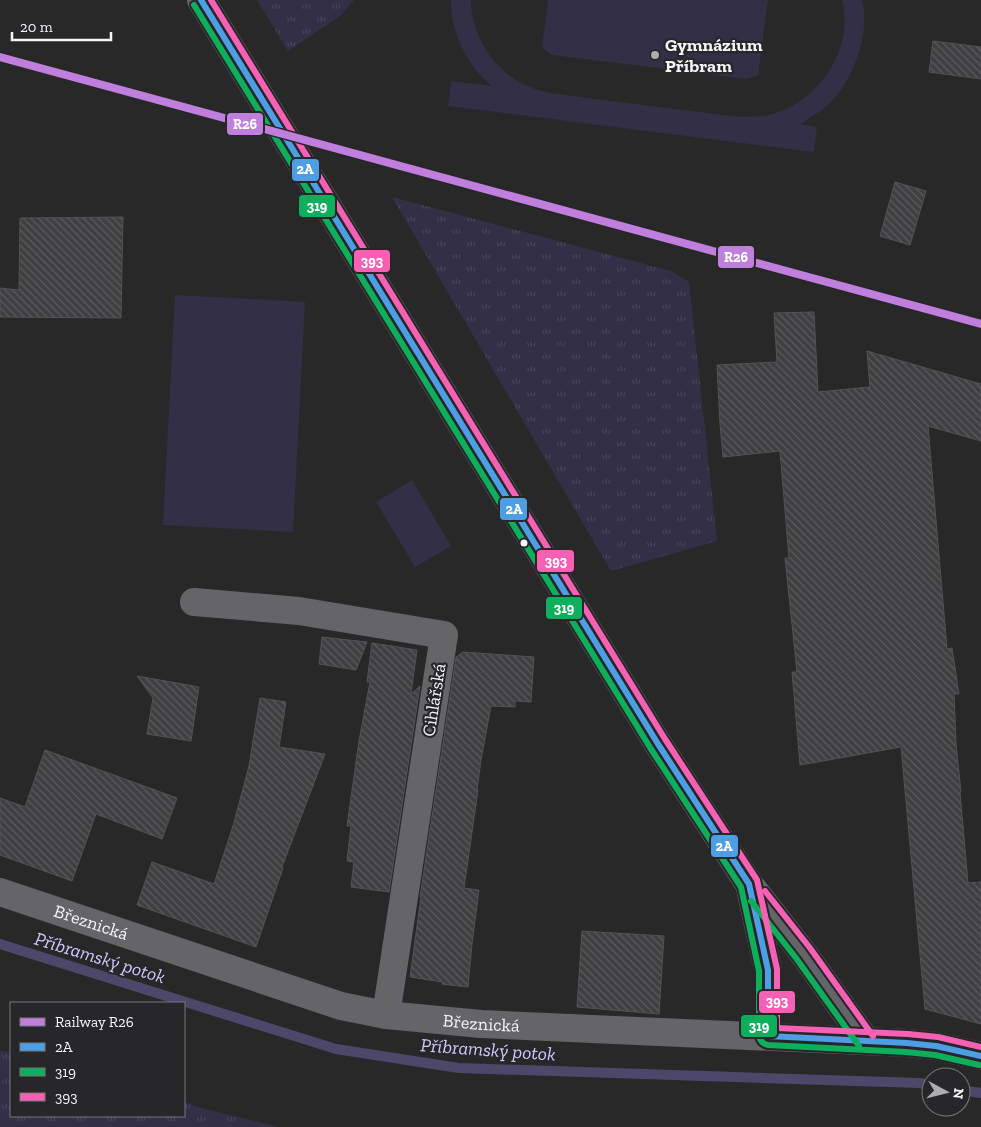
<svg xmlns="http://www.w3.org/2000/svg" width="981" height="1127" font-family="'Zilla Slab',serif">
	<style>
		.grass { fill: url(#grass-tufts) }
		.garden { fill: #332f46 }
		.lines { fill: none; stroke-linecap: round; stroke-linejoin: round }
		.stream { stroke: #4d4869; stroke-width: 10 }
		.building { fill: url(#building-back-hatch); stroke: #535254 }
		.minor { stroke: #646469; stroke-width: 28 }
		.tertiary { stroke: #646469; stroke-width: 28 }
		.bus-1-casing { stroke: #27272a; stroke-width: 10 }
		.bus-2-casing { stroke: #27272a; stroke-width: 10 }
		.bus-3-casing { stroke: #27272a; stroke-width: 10 }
		.bus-1 { stroke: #4d9ee5; stroke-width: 6 }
		.bus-2 { stroke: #0daf5c; stroke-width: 6 }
		.bus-3 { stroke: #f860b3; stroke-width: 6 }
		.rail-1-casing { stroke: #27272a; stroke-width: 11 }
		.rail-1 { stroke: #c07fdc; stroke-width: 8 }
		.poi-dot { fill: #adadaf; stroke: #27272a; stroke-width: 2 }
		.bus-dot { fill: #f5f4f7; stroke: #27272a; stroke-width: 2 }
		.labels { text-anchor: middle; stroke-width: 4.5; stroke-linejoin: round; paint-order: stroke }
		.poi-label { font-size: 18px; font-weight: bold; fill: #f5f4f7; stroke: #27272a; text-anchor: start }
		.street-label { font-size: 18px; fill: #f5f4f7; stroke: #27272a }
		.water-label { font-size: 19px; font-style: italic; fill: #d2cafd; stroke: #27272a }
		.line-badge { stroke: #27272a; stroke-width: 2 }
		.badge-label { font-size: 14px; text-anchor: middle; font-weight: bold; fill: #fff }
	</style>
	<defs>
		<pattern id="grass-tufts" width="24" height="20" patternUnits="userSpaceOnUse" patternTransform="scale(1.25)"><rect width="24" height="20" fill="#332f46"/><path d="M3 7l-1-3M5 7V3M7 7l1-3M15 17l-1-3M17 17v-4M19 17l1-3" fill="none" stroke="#474458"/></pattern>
		<pattern id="building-back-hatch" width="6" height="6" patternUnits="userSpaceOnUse" patternTransform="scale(1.25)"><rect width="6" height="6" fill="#3f3e40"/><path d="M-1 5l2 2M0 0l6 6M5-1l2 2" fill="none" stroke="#5b5a5c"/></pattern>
	</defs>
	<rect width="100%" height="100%" fill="#282829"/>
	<g class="grass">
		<polygon points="257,0 354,0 340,16 288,51"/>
		<polygon points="392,197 671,271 689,282 717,541 611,571"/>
		<polygon points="0,1051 11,1052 11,1116 184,1116 184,1102 201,1108 278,1127 0,1127"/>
	</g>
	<g class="garden">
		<path d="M 451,0 L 471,0 C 471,37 496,74 530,87 C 536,90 543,91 549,93 L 731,116 C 744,117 756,117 769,115 C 818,104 855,49 842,0 L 862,0 C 870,31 856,71 837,95 C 827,108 813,116 800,124 L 817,127 L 814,152 L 448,106 L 451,81 L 491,86 C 488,82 484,79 480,75 C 463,56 450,26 451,0 Z"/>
		<polygon points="548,0 768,0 758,75 747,79 552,55 542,48"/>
		<polygon points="175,295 305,302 293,532 163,525"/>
		<polygon points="412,480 451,546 415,567 376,502"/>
	</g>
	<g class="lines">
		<g class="stream">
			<polyline points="0,944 336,1049 459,1068 919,1083 931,1085"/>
			<polyline points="961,1090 981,1093"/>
		</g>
	</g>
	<g class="building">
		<polygon points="933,41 981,47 981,79 929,72"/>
		<polygon points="895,182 926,191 910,245 880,236"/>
		<polygon points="123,217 121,318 0,317 0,288 19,290 20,218"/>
		<polygon points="814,312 818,392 870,387 867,351 981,384 981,441 928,426 947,649 952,648 959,694 954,694 956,744 961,792 960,792 968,883 981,882 981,1024 925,1009 901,747 800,765 792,672 797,672 785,558 789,558 780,451 723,457 720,424 717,365 777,362 774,313"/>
		<polygon points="322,637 367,642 356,670 319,664"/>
		<polygon points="372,643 417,650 411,694 420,686 389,892 351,887 354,862 347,861 351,826 347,826 359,741 370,682 367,682"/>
		<polygon points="463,652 534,657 531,702 515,701 515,707 491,706 481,760 477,790 478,790 464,888 479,890 472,944 468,987 442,984 443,982 410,977 421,897 420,897 456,657"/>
		<polygon points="137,676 199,687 191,741 147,734 153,698"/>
		<polygon points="260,698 286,702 279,747 325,754 282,867 283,868 256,947 137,905 152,862 214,884 233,826 249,766"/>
		<polygon points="45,750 177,798 162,839 96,814 72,881 0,855 0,798 25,807"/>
		<polygon points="582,931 664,936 659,1014 577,1007"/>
	</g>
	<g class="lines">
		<g class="minor">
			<polyline points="201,0 658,744 749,884 768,970 768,1036"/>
			<polyline points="194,602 299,611 444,635 386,1015"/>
			<polyline points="753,889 803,953 866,1041"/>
		</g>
		<path class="tertiary" id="s1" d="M 0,892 L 341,1006 L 386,1015 L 481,1024 L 907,1043 L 936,1046 L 981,1056"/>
		<g class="bus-1-casing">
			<g id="bus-1">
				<polyline points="201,0 658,744 749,884 768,970 768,1036"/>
				<polyline points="768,1036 907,1043 936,1046 981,1056"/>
			</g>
		</g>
		<g class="bus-2-casing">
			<g id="bus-2">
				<path d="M 194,5 L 651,749 L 741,887 L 759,971 L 759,1036 C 760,1041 763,1044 768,1045 L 906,1052 L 935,1055 L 979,1065"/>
				<polyline points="751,901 796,958 859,1046"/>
			</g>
		</g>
		<g class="bus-3-casing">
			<g id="bus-3">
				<polyline points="211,0 665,739 757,880 777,969 777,1028 908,1034 938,1037 981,1047"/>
				<polyline points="765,891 810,948 873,1036"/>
			</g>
		</g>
		<use href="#bus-1" class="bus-1"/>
		<use href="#bus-2" class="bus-2"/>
		<use href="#bus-3" class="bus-3"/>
		<g class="rail-1-casing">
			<polyline id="rail-1" points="0,57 981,324"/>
		</g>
		<use href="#rail-1" class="rail-1"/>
	</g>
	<circle class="poi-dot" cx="655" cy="55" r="5"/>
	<circle class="bus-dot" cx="524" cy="543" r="4.5"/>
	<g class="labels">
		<g class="poi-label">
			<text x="665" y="51">Gymnázium<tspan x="665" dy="21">Příbram</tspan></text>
		</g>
		<g class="street-label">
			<text transform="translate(434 700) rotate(-81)" y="6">Cihlářská</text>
			<text dy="6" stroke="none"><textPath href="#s1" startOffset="96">Březnická</textPath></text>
			<text dy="6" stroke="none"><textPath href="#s1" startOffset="501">Březnická</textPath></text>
		</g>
		<g class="water-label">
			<text transform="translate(100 957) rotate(17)" y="7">Příbramský potok</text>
			<text transform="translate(488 1049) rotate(4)" y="7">Příbramský potok</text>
		</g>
	</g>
	<g class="line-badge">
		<rect x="226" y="112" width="38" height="24" rx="5" fill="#c07fdc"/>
		<rect x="291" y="158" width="29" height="24" rx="5" fill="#4d9ee5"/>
		<rect x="298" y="194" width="38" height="24" rx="5" fill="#0daf5c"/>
		<rect x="717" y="245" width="38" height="24" rx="5" fill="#c07fdc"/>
		<rect x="353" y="249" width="38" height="24" rx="5" fill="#f860b3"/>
		<rect x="499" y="497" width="29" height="24" rx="5" fill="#4d9ee5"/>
		<rect x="536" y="549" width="39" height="24" rx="5" fill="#f860b3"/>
		<rect x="545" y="596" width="38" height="24" rx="5" fill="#0daf5c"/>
		<rect x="710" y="834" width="29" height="24" rx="5" fill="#4d9ee5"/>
		<rect x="758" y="990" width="38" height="24" rx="5" fill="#f860b3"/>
		<rect x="740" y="1014" width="38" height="24" rx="5" fill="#0daf5c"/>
	</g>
	<g class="badge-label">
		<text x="245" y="129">R26</text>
		<text x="305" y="174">2A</text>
		<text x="317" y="211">319</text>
		<text x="736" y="262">R26</text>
		<text x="372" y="266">393</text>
		<text x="514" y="514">2A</text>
		<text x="556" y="566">393</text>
		<text x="564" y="613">319</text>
		<text x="724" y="851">2A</text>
		<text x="777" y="1006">393</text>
		<text x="759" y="1031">319</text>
	</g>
	<rect x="10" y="1002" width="175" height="115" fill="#27272a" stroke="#79797c"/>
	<rect x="20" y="1018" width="25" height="8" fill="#c07fdc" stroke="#79797c"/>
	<text x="55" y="1027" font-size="15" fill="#f5f4f7">Railway R26</text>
	<rect x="20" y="1043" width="25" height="8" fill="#4d9ee5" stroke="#79797c"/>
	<text x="55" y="1052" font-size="15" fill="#f5f4f7">2A</text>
	<rect x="20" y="1068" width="25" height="8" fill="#0daf5c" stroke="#79797c"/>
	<text x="55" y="1077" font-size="15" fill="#f5f4f7">319</text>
	<rect x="20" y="1093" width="25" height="8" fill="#f860b3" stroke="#79797c"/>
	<text x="55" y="1102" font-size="15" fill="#f5f4f7">393</text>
	<g transform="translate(946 1092) rotate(97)"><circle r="24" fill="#27272a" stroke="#79797c"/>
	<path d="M0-4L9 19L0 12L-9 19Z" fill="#adadaf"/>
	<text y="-8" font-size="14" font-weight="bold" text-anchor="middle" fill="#f5f4f7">N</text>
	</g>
	<path d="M12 32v8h99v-8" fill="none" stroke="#f5f4f7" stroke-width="2.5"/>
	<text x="20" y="32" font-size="15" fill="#f5f4f7" stroke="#27272a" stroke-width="4" paint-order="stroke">20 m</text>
</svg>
